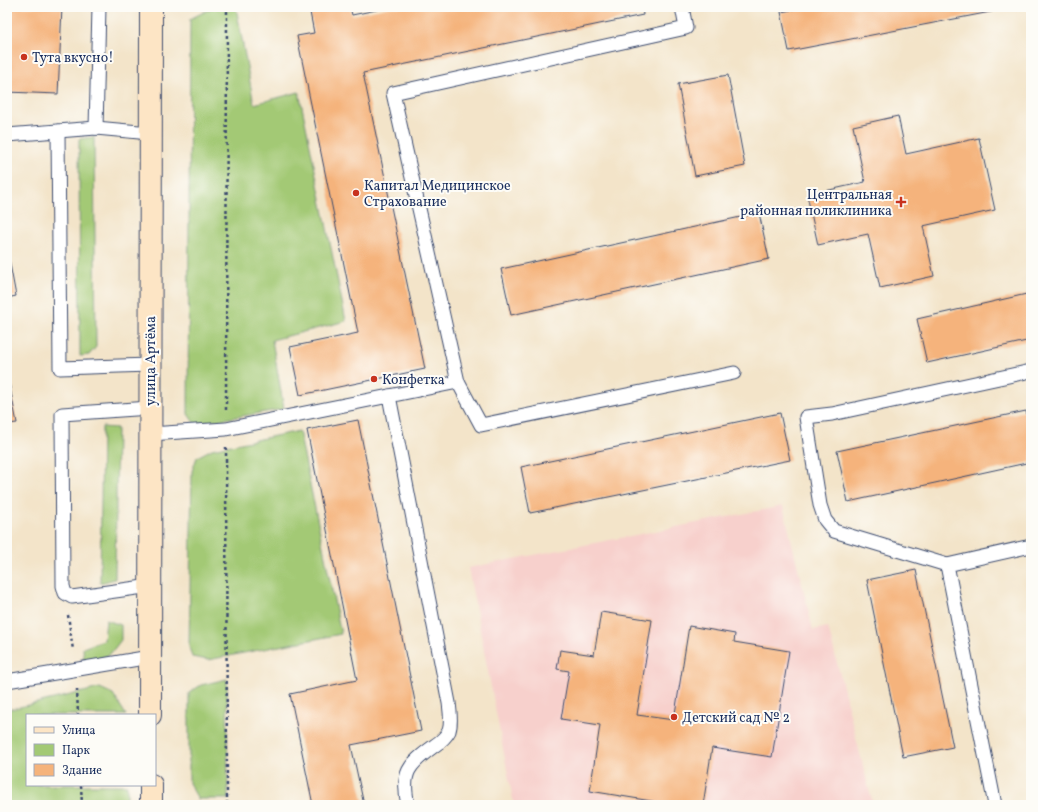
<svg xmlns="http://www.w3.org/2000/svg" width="1038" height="812" font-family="Vollkorn,serif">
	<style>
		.built { fill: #f7d0cc }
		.green { fill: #a3c974; stroke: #5f7c69 }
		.building { fill: #f5b37b }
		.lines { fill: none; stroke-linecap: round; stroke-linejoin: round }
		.lane-casing { stroke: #3b4a6e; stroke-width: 15 }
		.secondary-casing { stroke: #3b4a6e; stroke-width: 24 }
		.path { stroke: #3b4a6e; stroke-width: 2.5; stroke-dasharray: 3 3; stroke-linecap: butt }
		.lane { stroke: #fff; stroke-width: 13 }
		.secondary { stroke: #fde5c5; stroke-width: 22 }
		.poi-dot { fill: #c8321e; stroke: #fdfcf7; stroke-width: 1.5 }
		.labels { text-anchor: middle; stroke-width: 4; stroke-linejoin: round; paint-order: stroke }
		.poi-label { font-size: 14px; fill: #1b2f5e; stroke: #fdfcf7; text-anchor: start }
		.street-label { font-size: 14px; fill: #1b2f5e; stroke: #fdfcf7 }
	</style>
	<rect width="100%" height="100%" fill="#fdfcf7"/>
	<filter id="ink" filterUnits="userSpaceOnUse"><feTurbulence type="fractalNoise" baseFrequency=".025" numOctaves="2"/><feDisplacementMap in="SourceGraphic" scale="8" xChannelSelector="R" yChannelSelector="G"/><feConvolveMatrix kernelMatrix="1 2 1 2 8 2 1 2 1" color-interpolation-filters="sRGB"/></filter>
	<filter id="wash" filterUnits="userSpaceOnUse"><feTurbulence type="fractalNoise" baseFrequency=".012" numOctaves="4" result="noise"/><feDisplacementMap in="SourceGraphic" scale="16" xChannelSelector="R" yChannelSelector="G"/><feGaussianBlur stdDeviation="0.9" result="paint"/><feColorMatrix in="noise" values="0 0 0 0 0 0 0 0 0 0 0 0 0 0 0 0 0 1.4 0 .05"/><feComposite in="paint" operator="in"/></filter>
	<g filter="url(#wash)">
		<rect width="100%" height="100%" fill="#f3e4c9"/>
		<polygon class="built" points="783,506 813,630 828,627 873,805 514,805 468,568"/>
		<g class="green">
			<polygon points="214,7 236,7 254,104 299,92 346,321 272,340 284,409 195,424 188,414 190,19"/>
			<polygon points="94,137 96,347 89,355 80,356 79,139"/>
			<polygon points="102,427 117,428 115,579 100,583"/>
			<polygon points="299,431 341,634 208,660 192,657 189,647 192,471 197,457 212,449"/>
			<polygon points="106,620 121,625 121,640 110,654 84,666 83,648 104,640"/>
			<polygon points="227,679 228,799 198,799 189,783 189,693 201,685"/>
			<polygon points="100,688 113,694 126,715 27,715 27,785 127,785 127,805 7,805 7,710"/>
		</g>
		<g id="blocks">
			<g class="building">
				<polygon points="7,7 62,7 58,94 7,92"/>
				<polygon points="309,7 350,7 352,15 391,7 642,7 643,15 363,73 425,369 300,395 290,347 358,333 297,36 314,33"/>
				<polygon points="807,7 1011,7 1011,8 789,51 781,12"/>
				<polygon points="728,75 745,166 695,176 678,84"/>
				<polygon points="898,116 906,154 979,138 995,210 923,226 934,276 880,288 868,234 818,245 807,195 865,182 853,126"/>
				<polygon points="759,213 769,259 511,315 501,269"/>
				<polygon points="7,248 16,296 7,298"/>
				<polygon points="1031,293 1031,340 927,363 917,319"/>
				<polygon points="7,372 17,423 7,424"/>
				<polygon points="1026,411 1031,433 1031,462 848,502 837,451"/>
				<polygon points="780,413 790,460 530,513 521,467"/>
				<polygon points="358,420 421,731 351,745 364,805 313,805 290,694 357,680 307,430"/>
				<polygon points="916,570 953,747 903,757 867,580"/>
				<polygon points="601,612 652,620 637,715 674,720 689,626 735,634 734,642 789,651 772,757 712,748 703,805 676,805 590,791 600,725 561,719 569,671 557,669 560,650 594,655"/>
			</g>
		</g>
	</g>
	<g filter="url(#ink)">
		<use href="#blocks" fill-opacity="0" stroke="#3b4a6e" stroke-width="1"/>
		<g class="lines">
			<g class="lane-casing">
				<g id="lane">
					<polyline points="682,7 686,28 393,93 458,382 481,425 734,373"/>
					<polyline points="96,128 99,7"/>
					<polyline points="58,131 60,368 149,365"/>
					<polyline points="7,135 96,128 150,133"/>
					<path d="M 389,396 L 449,703 C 450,712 452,722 449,731 C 446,737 440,742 434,746 C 408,765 401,773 408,805"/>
					<polyline points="150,408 62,414 63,586 65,593 72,597 151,586"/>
					<polyline points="150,434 226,429 458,382"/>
					<polyline points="947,565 834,531 825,520 820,505 806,417 832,414 1031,371"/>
					<polyline points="7,681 150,657"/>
					<polyline points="995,805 947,565 1031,546"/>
				</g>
			</g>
			<g class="secondary-casing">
				<g id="secondary">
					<polyline points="150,715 151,7"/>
					<polyline points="151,785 151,805"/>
				</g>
			</g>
			<g class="path">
				<polyline points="226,410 227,7"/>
				<polyline points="226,447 227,805"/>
				<polyline points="68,615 73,650"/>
				<polyline points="77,689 78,715"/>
				<polyline points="81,785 82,805"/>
			</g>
			<use href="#lane" class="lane"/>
			<use href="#secondary" class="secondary"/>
		</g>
	</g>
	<g class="poi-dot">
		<circle cx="24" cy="57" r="4"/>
		<circle cx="356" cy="193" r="4"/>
		<path d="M899 196h4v4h4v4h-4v4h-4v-4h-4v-4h4z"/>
		<circle cx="374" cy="379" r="4"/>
		<circle cx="674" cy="717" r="4"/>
	</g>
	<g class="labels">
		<g class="poi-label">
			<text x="32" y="62">Тута вкусно!</text>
			<text x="364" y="190">Капитал Медицинское<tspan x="364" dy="16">Страхование</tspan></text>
			<text x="892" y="199" text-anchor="end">Центральная<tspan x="892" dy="16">районная поликлиника</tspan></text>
			<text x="382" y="384">Конфетка</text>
			<text x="682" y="722">Детский сад № 2</text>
		</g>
		<g class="street-label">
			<text transform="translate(150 361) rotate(-90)" y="5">улица Артёма</text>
		</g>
	</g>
	<rect width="1038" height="812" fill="none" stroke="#fdfcf7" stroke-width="24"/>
	<rect x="26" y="714" width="130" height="72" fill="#fdfcf7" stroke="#a3aaba"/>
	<rect x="34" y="727" width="20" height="6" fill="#fde5c5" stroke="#a3aaba"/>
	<text x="62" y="734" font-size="12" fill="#1b2f5e">Улица</text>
	<rect x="34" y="744" width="20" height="12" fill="#a3c974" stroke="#a3aaba"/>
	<text x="62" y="754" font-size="12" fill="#1b2f5e">Парк</text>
	<rect x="34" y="764" width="20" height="12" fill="#f5b37b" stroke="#a3aaba"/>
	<text x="62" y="774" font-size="12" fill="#1b2f5e">Здание</text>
</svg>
